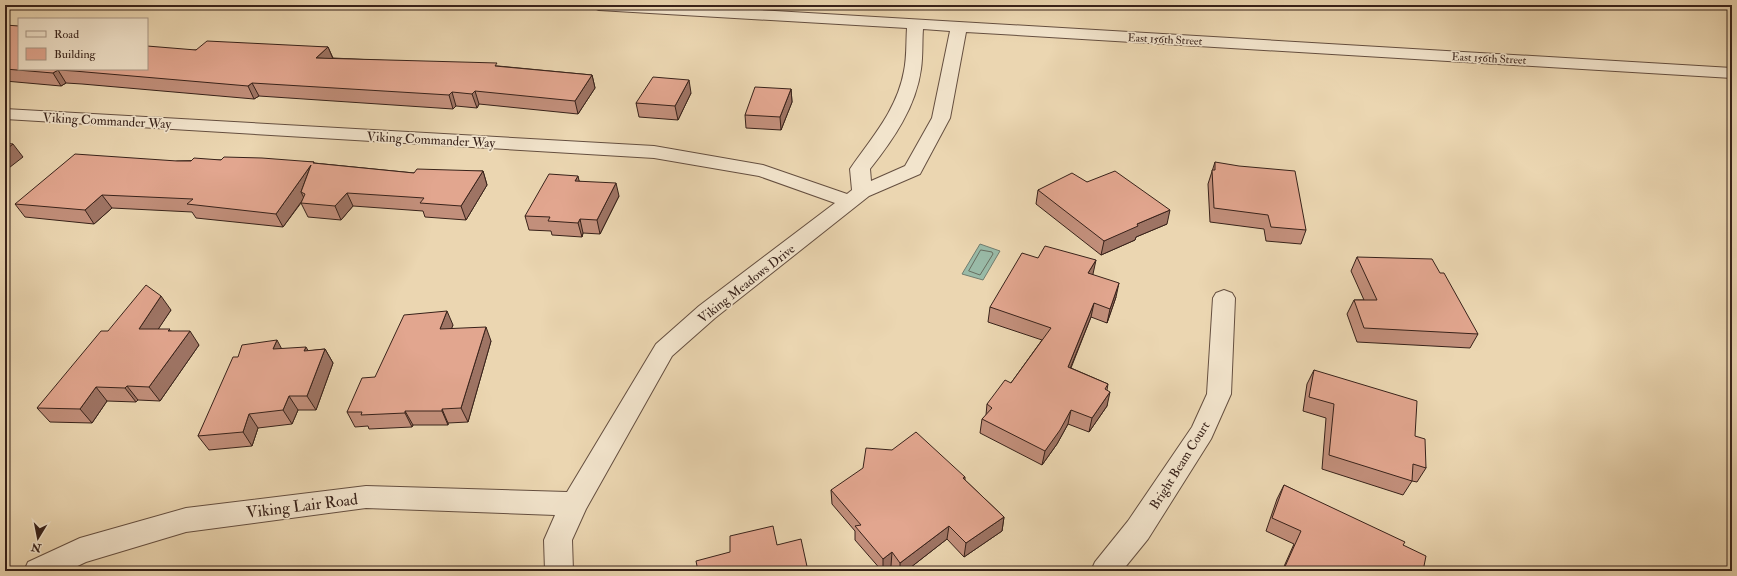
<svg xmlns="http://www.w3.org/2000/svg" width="1737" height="576" font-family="'IM FELL Double Pica',serif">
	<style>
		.water { fill: #99baa7; stroke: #727d6f }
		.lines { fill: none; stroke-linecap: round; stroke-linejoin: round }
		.shore { stroke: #686e60; stroke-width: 1 }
		.minor-casing { stroke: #654f40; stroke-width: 2 }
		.minor { fill: #f2e4cc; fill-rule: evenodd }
		.wall { fill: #c28f7b; stroke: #38221a }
		.shaded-wall { fill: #9e7464; stroke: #38221a }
		.building { fill: #e2a68f; stroke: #38221a }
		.labels { text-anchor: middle; stroke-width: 3.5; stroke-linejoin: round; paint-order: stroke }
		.far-street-label { font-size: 11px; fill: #38221a; stroke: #f2e4cc }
		.street-label { font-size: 13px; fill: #38221a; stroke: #f2e4cc }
		.near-street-label { font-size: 16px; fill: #38221a; stroke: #f2e4cc }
	</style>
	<rect width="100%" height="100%" fill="#ebd6b1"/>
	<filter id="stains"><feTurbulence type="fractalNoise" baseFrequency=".005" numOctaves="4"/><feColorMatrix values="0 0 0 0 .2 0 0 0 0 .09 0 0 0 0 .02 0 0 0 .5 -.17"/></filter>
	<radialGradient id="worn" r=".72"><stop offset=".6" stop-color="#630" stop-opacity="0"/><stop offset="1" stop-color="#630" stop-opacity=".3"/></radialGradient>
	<polygon class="water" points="980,244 1000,251 983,280 962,274"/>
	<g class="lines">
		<polygon class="shore" points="981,250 992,252 993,254 980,275 969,271"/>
		<g class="minor-casing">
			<g id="minor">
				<path d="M 591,5 L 675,5 L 1732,68 L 1732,78 L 966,32 L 950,118 L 920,174 L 869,196 L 715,318 L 672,356 L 586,509 L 572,540 L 573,571 L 545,571 L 544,540 L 555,515 L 366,508 L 186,532 L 86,562 L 67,571 L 24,571 L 28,562 L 80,538 L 186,508 L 366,486 L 567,492 L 656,344 L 699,306 L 835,203 L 759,176 L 654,158 L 5,119 L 5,109 L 654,146 L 763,165 L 847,194 L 852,190 L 850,169 C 872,137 897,110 904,71 C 907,57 906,42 907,28 L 599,10 L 594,8 ZM 923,29 L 950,31 L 932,118 L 905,166 L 871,181 L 870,169 C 893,140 916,107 921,69 C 923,56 922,42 923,29 Z"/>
				<polygon points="1224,290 1232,293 1235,298 1231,394 1211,439 1148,539 1122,571 1091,571 1095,562 1128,521 1192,427 1207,394 1213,298 1216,293"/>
			</g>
		</g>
		<use href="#minor" class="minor"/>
	</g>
	<g class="wall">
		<polygon points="5,25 19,69 196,50 328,47 333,58 498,66 592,75 595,88 578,114 479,104 477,108 456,106 453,109 259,96 254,99 82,84 66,83 61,86 5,81"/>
		<polygon points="791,89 792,102 781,130 746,128 745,115"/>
		<polygon points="691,93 678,120 639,117 636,103"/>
		<polygon points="221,160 314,162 314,163 414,173 483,171 487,185 466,220 425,217 423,211 353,206 341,220 308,217 301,203 283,227 196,218 192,212 112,208 94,224 25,217 15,204 177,161"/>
		<polygon points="1215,162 1306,230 1301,244 1266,241 1264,229 1210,222 1208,184"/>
		<polygon points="579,181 619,196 600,234 583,233 582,237 552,235 551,231 529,230 525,216"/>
		<polygon points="1087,182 1167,224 1136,237 1135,240 1101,255 1036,204 1038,190"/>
		<polygon points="1357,257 1478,334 1470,348 1357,342 1347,314 1354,300 1364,300 1351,271"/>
		<polygon points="1093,274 1093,275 1116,297 1107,323 1091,317 1071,368 1108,384 1107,390 1107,406 1089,432 1068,424 1057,444 1042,465 980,433 982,419 986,415 987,404 1011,383 1042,340 988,322 990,307"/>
		<polygon points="171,310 158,329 171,331 199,345 160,401 138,400 136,402 107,401 92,423 50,422 37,408 108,331"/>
		<polygon points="453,325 451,328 491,341 468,422 448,423 448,425 413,425 412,427 369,429 368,426 355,427 347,412 375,377"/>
		<polygon points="282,349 308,351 325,349 333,363 316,410 298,410 292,424 258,428 252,446 209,450 198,436 238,357"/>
		<polygon points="1314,370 1415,436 1426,468 1417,482 1412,481 1403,495 1322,469 1326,418 1303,411 1307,384"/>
		<polygon points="965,477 965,480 1004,517 1002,531 964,557 947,539 906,571 895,571 891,566 885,571 882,571 855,540 855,531 832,504 831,490"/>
		<polygon points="1284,485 1403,545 1423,571 1282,571 1294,544 1266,531 1277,499"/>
	</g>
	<g class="shaded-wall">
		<polygon points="328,47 333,59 316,58"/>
		<polygon points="58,70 66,83 61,86 53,73"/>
		<polygon points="592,75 595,88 578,114 575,101"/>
		<polygon points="689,80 691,93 678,120 675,106"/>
		<polygon points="252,83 259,96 254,99 248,86"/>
		<polygon points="791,89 792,102 781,130 780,117"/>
		<polygon points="475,91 479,104 477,108 472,94"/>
		<polygon points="452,92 456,106 453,109 449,95"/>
		<polygon points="13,144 23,157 5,171 5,150"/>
		<polygon points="311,165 301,192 304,198 283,227 276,214"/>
		<polygon points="483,171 487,185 466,220 461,206"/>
		<polygon points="578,176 581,189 575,181"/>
		<polygon points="616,183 619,196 600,234 597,220"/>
		<polygon points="347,193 353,206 341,220 335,206"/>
		<polygon points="102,195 112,208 94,224 85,210"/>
		<polygon points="1170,210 1167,224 1136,237 1135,240 1101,255 1104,241 1137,224"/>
		<polygon points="580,219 583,233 582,237 578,223"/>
		<polygon points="1096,260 1093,274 1085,287 1088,273"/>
		<polygon points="1119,283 1116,297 1107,323 1110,309"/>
		<polygon points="161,296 171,310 149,343 139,329"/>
		<polygon points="1094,303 1091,317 1065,381 1068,367"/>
		<polygon points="447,311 453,325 446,343 440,329"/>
		<polygon points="486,327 491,341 468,422 461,408"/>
		<polygon points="190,331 199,345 160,401 149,387"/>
		<polygon points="277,340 285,355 273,349"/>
		<polygon points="306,347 314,361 304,351"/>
		<polygon points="325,349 333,363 316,410 307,396"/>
		<polygon points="127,386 138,400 136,402 125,388"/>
		<polygon points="96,387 107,401 92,423 80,409"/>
		<polygon points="1110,392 1107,406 1089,432 1092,418"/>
		<polygon points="289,396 298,410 292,424 283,410"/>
		<polygon points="442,409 448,423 448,425 442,411"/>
		<polygon points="1071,410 1068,424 1057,444 1042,465 1045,451"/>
		<polygon points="405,411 413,425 412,427 405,413"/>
		<polygon points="249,414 258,428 252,446 243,432"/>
		<polygon points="1004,517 1002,531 964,557 966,543"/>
		<polygon points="949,526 947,539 906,571 900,571 900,563"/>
		<polygon points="892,552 891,566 885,571 883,571 883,559"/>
	</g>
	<g class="building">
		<polygon points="5,25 19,26 19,69 147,69 147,46 196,50 207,41 328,47 316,58 497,63 495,66 592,75 575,101 475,91 472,94 452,92 449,95 252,83 248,86 74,71 58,70 53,73 5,69"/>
		<polygon points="653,77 689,80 675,106 636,103"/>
		<polygon points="755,87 791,89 780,117 745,115"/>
		<polygon points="5,143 13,144 5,150"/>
		<polygon points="75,154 177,161 191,161 194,158 221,160 224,157 262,158 314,162 313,163 414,173 417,169 483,171 461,206 420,203 424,198 347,193 335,206 301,203 305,194 301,192 311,165 276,214 187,204 193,199 102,195 85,210 15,204"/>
		<polygon points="1215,162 1239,166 1295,171 1306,230 1271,227 1268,215 1214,208 1212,170 1215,170"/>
		<polygon points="1115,171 1170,210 1137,224 1138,226 1104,241 1038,190 1072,173 1087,182"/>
		<polygon points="549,174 578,176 575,181 616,183 597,220 580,219 578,223 548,221 550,217 525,216"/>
		<polygon points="1045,246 1096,260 1088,273 1119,283 1110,309 1094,303 1068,367 1108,384 1105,389 1110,392 1092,418 1071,410 1060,430 1045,451 982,419 992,408 987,404 1005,380 1011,383 1051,328 990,307 1022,253 1038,258"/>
		<polygon points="1357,257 1432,259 1440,273 1444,273 1478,334 1364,328 1354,300 1377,300"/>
		<polygon points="146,285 161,296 139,329 170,329 168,331 190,331 149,387 127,386 125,388 96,387 80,409 37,408 101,331 108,331"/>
		<polygon points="447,311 440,329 486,327 461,408 442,409 442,411 405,411 405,413 361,415 362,412 347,412 362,378 375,377 404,315"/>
		<polygon points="277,340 273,349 306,347 304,351 325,349 307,396 289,396 283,410 249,414 243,432 198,436 233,357 238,357 242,345"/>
		<polygon points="1314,370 1417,401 1415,436 1425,439 1426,468 1413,464 1412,481 1329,455 1334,404 1309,397"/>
		<polygon points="916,432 965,477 963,478 1004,517 966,543 949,526 900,563 892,552 883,559 855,526 861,525 831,490 863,468 866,448 892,450"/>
		<polygon points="1284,485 1405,542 1403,545 1426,556 1423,571 1283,571 1301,531 1272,518"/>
		<polygon points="773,526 777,545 801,539 808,571 698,571 696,561 730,552 730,536"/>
	</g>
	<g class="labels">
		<g class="far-street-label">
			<text transform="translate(1165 39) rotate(3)" y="4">East 156th Street</text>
			<text transform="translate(1489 58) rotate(3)" y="4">East 156th Street</text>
		</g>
		<g class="street-label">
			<text transform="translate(107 120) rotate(3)" y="5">Viking Commander Way</text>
			<text transform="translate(431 139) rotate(3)" y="5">Viking Commander Way</text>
			<text transform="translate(746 283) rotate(-38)" y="5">Viking Meadows Drive</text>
			<text transform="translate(1179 465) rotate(-58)" y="5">Bright Beam Court</text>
		</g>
		<g class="near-street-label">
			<text transform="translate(302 505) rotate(-7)" y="6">Viking Lair Road</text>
		</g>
	</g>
	<rect width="1737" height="576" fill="none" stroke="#ebd6b1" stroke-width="20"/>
	<rect x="6" y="6" width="1725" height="564" fill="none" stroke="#38221a" stroke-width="2"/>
	<rect x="10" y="10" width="1717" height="556" fill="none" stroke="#38221a"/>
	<rect x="18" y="18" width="130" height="52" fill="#f2e4cc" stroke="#a89685"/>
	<rect x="26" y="31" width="20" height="6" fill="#f2e4cc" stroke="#a89685"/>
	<text x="54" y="38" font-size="12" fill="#38221a">Road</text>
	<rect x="26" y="48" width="20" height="12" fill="#e2a68f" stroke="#a89685"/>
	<text x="54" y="58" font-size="12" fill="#38221a">Building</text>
	<g transform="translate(38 538) rotate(190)" stroke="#f2e4cc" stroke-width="3" paint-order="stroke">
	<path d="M0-3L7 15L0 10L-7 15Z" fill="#38221a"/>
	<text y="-6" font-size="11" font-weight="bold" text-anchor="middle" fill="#38221a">N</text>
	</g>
	<rect width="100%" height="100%" filter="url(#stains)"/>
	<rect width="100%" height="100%" fill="url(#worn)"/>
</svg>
